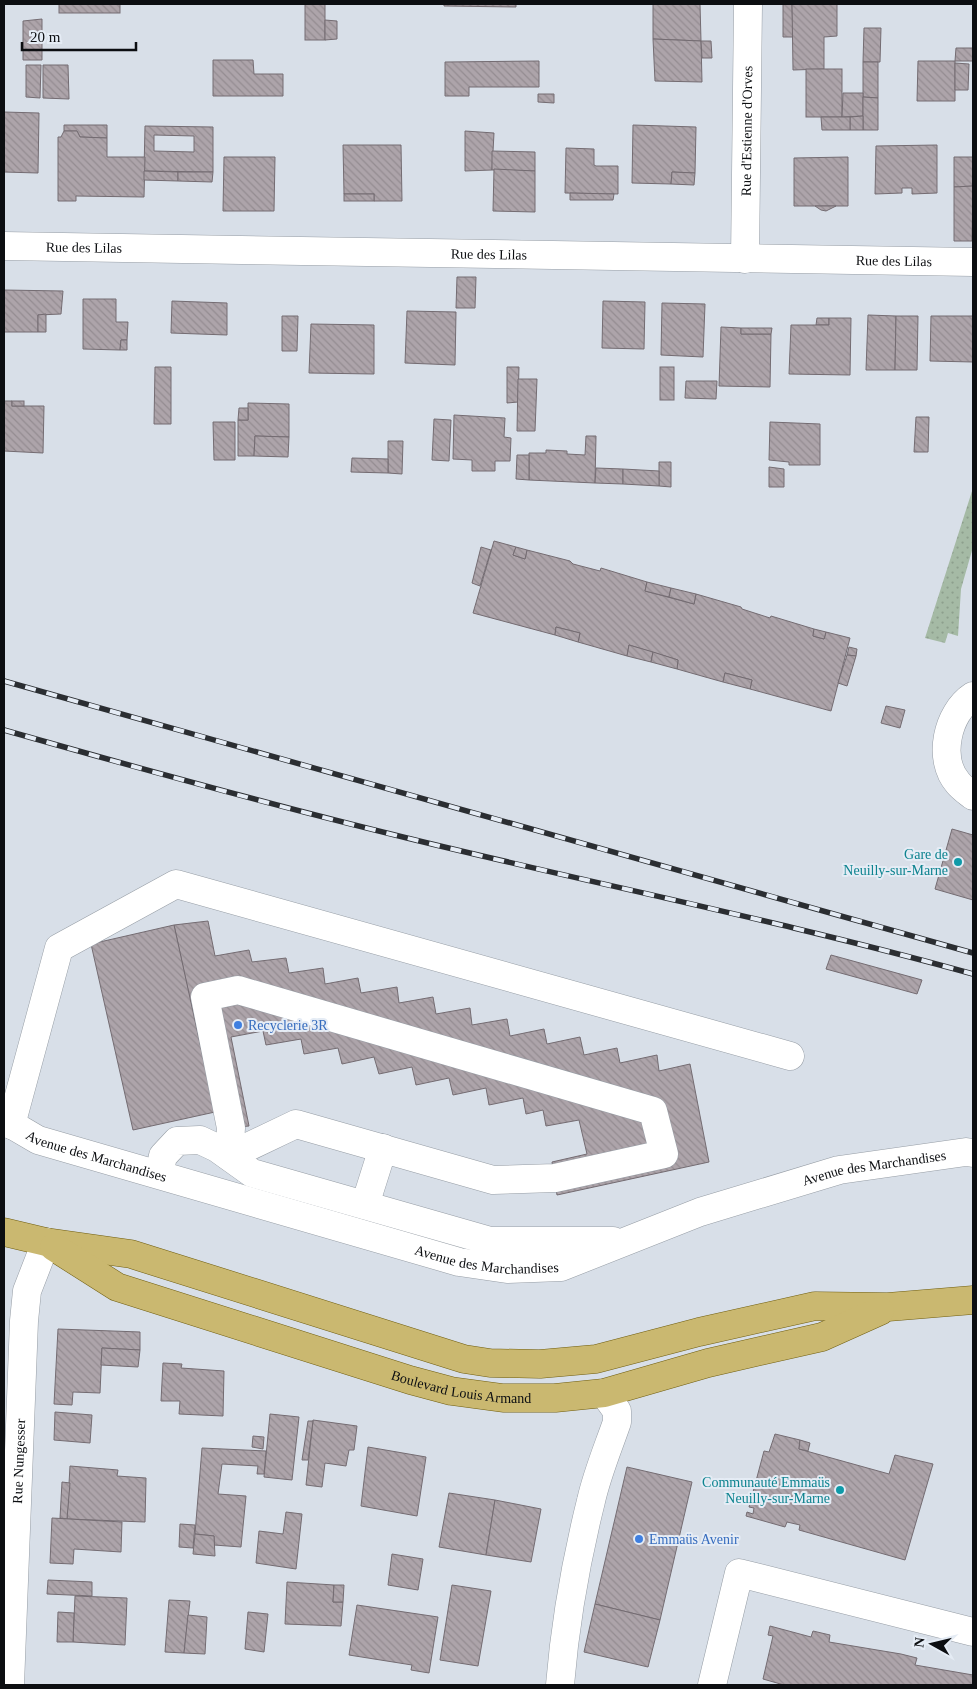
<svg xmlns="http://www.w3.org/2000/svg" width="977" height="1689" font-family="'Times New Roman',serif">
	<style>
		.grass { fill: url(#grass-dots) }
		.building { fill: url(#building-back-hatch); stroke: #746c72; fill-rule: evenodd }
		.lines { fill: none; stroke-linecap: round; stroke-linejoin: round }
		.minor-casing { stroke: #969da5; stroke-width: 29 }
		.major-casing { stroke: #705e10; stroke-width: 29 }
		.minor { stroke: #fff; stroke-width: 28 }
		.major { stroke: #cab870; stroke-width: 28 }
		.rail-casing { stroke: #2b2e32; stroke-width: 5.5 }
		.rail { stroke: #e5ecf5; stroke-width: 4; stroke-dasharray: 11; stroke-linecap: butt }
		.culture-dot { fill: #0f9aa8; stroke: #e5ecf5; stroke-width: 2 }
		.shop-dot { fill: #3f7fe0; stroke: #e5ecf5; stroke-width: 2 }
		.labels { text-anchor: middle; stroke-width: 4; stroke-linejoin: round; paint-order: stroke }
		.street-label { font-size: 14px; fill: #0c0e11; stroke: #e5ecf5 }
		.culture-label { font-size: 14px; fill: #0d838f; stroke: #e5ecf5; text-anchor: end }
		.shop-label { font-size: 14px; fill: #366cbe; stroke: #e5ecf5; text-anchor: start }
	</style>
	<defs>
		<pattern id="grass-dots" width="8" height="8" patternUnits="userSpaceOnUse" patternTransform="scale(1.25)"><rect width="8" height="8" fill="#a5baa5"/><path d="M2 2h.1M6 6h.1" fill="none" stroke="#8d9f8d" stroke-width="1.8" stroke-linecap="round"/></pattern>
		<pattern id="building-back-hatch" width="6" height="6" patternUnits="userSpaceOnUse" patternTransform="scale(1.25)"><rect width="6" height="6" fill="#ada4aa"/><path d="M-1 5l2 2M0 0l6 6M5-1l2 2" fill="none" stroke="#948c91"/></pattern>
	</defs>
	<rect width="100%" height="100%" fill="#d8dfe8"/>
	<polygon class="grass" points="973,488 973,547 961,589 958,636 948,633 945,643 925,638"/>
	<g class="building">
		<rect x="59" y="4" width="61" height="9"/>
		<rect x="305" y="4" width="20" height="36"/>
		<polygon points="444,4 516,4 516,7 444,6"/>
		<polygon points="653,4 700,4 701,41 653,39"/>
		<polygon points="783,4 792,4 793,37 783,37"/>
		<polygon points="792,4 837,4 837,36 824,37 824,69 793,70"/>
		<polygon points="42,19 42,60 23,60 23,21"/>
		<polygon points="325,20 337,21 337,39 325,40"/>
		<polygon points="864,28 881,28 880,62 863,62"/>
		<polygon points="653,39 701,41 702,82 655,81"/>
		<polygon points="701,41 711,41 712,58 702,58"/>
		<polygon points="956,48 973,48 973,61 955,61"/>
		<polygon points="213,60 253,60 254,74 283,74 283,96 213,96"/>
		<polygon points="539,61 539,87 469,87 469,96 445,96 445,62"/>
		<polygon points="918,61 955,61 955,101 917,101"/>
		<polygon points="863,62 878,62 878,98 863,97"/>
		<polygon points="955,63 969,64 968,90 955,90"/>
		<polygon points="26,65 41,65 40,98 26,97"/>
		<polygon points="43,65 68,65 69,99 43,98"/>
		<rect x="806" y="69" width="36" height="48"/>
		<polygon points="843,93 863,93 863,116 842,117"/>
		<polygon points="538,94 554,94 554,103 538,102"/>
		<polygon points="863,97 878,98 878,130 863,130"/>
		<polygon points="4,112 39,113 38,173 4,172"/>
		<polygon points="863,116 863,130 850,130 850,117"/>
		<polygon points="821,117 850,117 850,130 822,130"/>
		<polygon points="64,125 107,125 107,138 80,137 77,131 64,131"/>
		<polygon points="633,125 696,127 695,173 672,172 671,184 632,183"/>
		<path d="M 145,126 L 213,127 L 213,172 L 144,171 ZM 154,135 L 194,136 L 194,152 L 154,151 Z"/>
		<polygon points="64,131 77,131 80,137 107,138 107,157 145,157 144,197 76,196 76,201 58,201 58,137 61,137"/>
		<polygon points="465,131 494,133 492,170 465,171"/>
		<polygon points="343,145 401,145 402,201 374,201 374,194 344,194"/>
		<polygon points="937,145 937,193 912,194 912,188 902,188 902,193 875,194 876,146"/>
		<polygon points="566,148 594,149 594,165 596,166 618,166 618,194 565,193"/>
		<polygon points="492,151 535,152 535,171 492,170"/>
		<polygon points="224,157 275,157 274,211 223,211"/>
		<polygon points="848,157 848,206 794,206 794,158"/>
		<polygon points="954,157 973,157 973,186 954,187"/>
		<polygon points="494,169 535,171 535,212 493,211"/>
		<polygon points="144,171 178,172 178,181 144,180"/>
		<polygon points="178,172 213,172 212,182 178,181"/>
		<polygon points="672,172 695,173 694,185 671,184"/>
		<polygon points="973,186 972,241 954,241 954,187"/>
		<polygon points="570,193 614,194 613,200 570,200"/>
		<rect x="344" y="194" width="30" height="7"/>
		<polygon points="815,206 836,206 826,211 821,210"/>
		<polygon points="457,277 476,277 475,308 456,308"/>
		<polygon points="4,290 63,291 61,314 38,315 38,332 4,332"/>
		<polygon points="83,299 116,299 116,322 128,322 127,340 121,340 120,350 83,349"/>
		<polygon points="172,301 227,303 227,335 171,333"/>
		<polygon points="603,301 645,302 644,349 602,348"/>
		<polygon points="662,303 705,304 703,357 661,355"/>
		<polygon points="407,311 456,312 455,365 405,363"/>
		<polygon points="46,314 46,332 38,332 38,315"/>
		<polygon points="868,315 896,316 895,370 866,370"/>
		<polygon points="282,316 298,316 297,351 282,351"/>
		<polygon points="896,316 918,316 917,370 895,370"/>
		<polygon points="931,316 973,316 973,362 930,361"/>
		<polygon points="817,318 829,318 829,325 816,325"/>
		<polygon points="829,318 851,318 850,375 789,374 791,325 829,325"/>
		<polygon points="311,324 374,325 374,374 309,373"/>
		<polygon points="721,327 741,328 741,334 771,334 770,387 719,386"/>
		<polygon points="741,328 772,328 771,334 741,334"/>
		<polygon points="121,340 127,340 127,350 120,350"/>
		<polygon points="155,367 171,367 171,424 154,424"/>
		<polygon points="507,367 519,367 518,402 507,403"/>
		<rect x="660" y="367" width="14" height="33"/>
		<polygon points="518,379 537,379 535,431 517,431"/>
		<polygon points="686,381 717,381 716,399 685,398"/>
		<polygon points="4,401 12,401 12,406 44,406 43,453 4,451"/>
		<rect x="12" y="401" width="12" height="5"/>
		<polygon points="248,403 289,404 289,437 255,436 254,456 238,456 238,420 248,420"/>
		<polygon points="239,408 248,408 248,420 238,420"/>
		<polygon points="454,415 505,418 504,437 511,438 510,461 495,461 495,471 472,471 472,460 453,459"/>
		<polygon points="916,417 929,417 928,452 914,452"/>
		<polygon points="434,419 451,420 449,461 432,460"/>
		<polygon points="213,422 235,422 235,460 214,460"/>
		<polygon points="770,422 820,424 820,465 789,465 789,462 769,460"/>
		<polygon points="255,436 289,437 288,457 254,456"/>
		<polygon points="586,436 596,436 595,483 529,480 529,453 546,453 546,450 567,451 567,454 585,455"/>
		<polygon points="388,441 403,441 402,474 388,473"/>
		<polygon points="517,455 529,455 529,480 516,479"/>
		<polygon points="352,458 388,459 388,473 351,472"/>
		<polygon points="659,462 671,462 671,487 659,486"/>
		<polygon points="769,467 784,469 784,487 769,487"/>
		<polygon points="596,468 623,469 623,484 595,483"/>
		<polygon points="623,469 659,471 659,486 623,484"/>
		<polygon points="494,541 516,547 513,555 525,559 527,550 570,561 573,564 600,571 601,568 647,582 645,591 694,604 696,594 741,607 742,609 770,618 771,616 814,629 813,636 824,639 826,632 850,638 831,711 750,689 752,680 725,673 723,682 677,669 678,660 629,645 627,656 578,642 580,633 556,627 555,635 473,613"/>
		<polygon points="481,547 491,550 480,586 472,583"/>
		<polygon points="516,547 527,550 525,559 513,555"/>
		<polygon points="647,582 671,588 669,597 645,591"/>
		<polygon points="671,588 696,594 694,604 669,597"/>
		<polygon points="556,627 580,633 578,642 555,635"/>
		<polygon points="814,629 826,632 824,639 813,636"/>
		<polygon points="629,645 653,652 651,662 627,656"/>
		<polygon points="849,647 857,649 856,656 847,655"/>
		<polygon points="653,652 678,660 677,669 651,662"/>
		<polygon points="847,655 856,656 847,686 838,683"/>
		<polygon points="725,673 752,680 750,689 723,682"/>
		<polygon points="886,706 905,710 900,728 881,723"/>
		<polygon points="952,829 973,835 973,900 935,889"/>
		<polygon points="208,921 215,956 249,950 252,962 286,958 289,973 323,968 325,984 358,978 361,993 397,987 399,1003 433,997 436,1014 470,1008 472,1025 507,1019 510,1036 544,1029 547,1044 580,1037 584,1055 617,1048 620,1063 657,1055 659,1071 690,1064 709,1162 557,1195 552,1162 587,1154 579,1120 546,1126 543,1110 526,1114 523,1098 489,1105 486,1088 453,1095 449,1078 416,1085 412,1067 379,1074 374,1057 342,1064 338,1048 304,1054 301,1039 266,1045 263,1031 231,1037 249,1126 218,1129 174,925"/>
		<polygon points="174,925 215,1112 133,1130 91,944"/>
		<polygon points="831,955 922,980 917,994 826,969"/>
		<polygon points="58,1329 140,1332 140,1350 102,1348 100,1393 73,1392 72,1405 54,1404"/>
		<polygon points="102,1348 140,1350 138,1367 101,1365"/>
		<polygon points="163,1363 182,1364 181,1368 224,1371 223,1416 179,1414 180,1401 161,1401"/>
		<polygon points="55,1412 92,1415 90,1443 54,1440"/>
		<polygon points="270,1414 299,1417 292,1480 264,1477"/>
		<polygon points="313,1420 357,1426 354,1450 349,1450 346,1466 325,1463 322,1487 306,1485"/>
		<polygon points="308,1421 313,1421 308,1460 302,1460"/>
		<polygon points="775,1434 800,1440 799,1449 889,1474 895,1455 933,1464 905,1560 799,1530 800,1525 787,1522 785,1527 746,1516 747,1512 753,1514 754,1508 749,1507 764,1451 769,1452"/>
		<polygon points="253,1436 264,1437 263,1449 252,1447"/>
		<polygon points="800,1440 810,1443 808,1451 799,1449"/>
		<polygon points="368,1447 426,1457 417,1516 361,1506"/>
		<polygon points="202,1448 266,1451 264,1474 257,1474 258,1466 222,1464 218,1494 246,1496 241,1547 214,1545 214,1536 195,1534"/>
		<polygon points="70,1466 118,1470 117,1476 146,1478 145,1522 67,1519"/>
		<polygon points="627,1467 692,1482 660,1620 595,1604"/>
		<polygon points="62,1482 70,1483 67,1519 60,1518"/>
		<polygon points="449,1493 495,1500 486,1555 439,1547"/>
		<polygon points="495,1500 541,1509 531,1562 486,1555"/>
		<polygon points="286,1512 302,1514 296,1569 256,1563 259,1531 283,1534"/>
		<polygon points="52,1518 122,1522 121,1552 74,1549 73,1564 50,1563"/>
		<polygon points="180,1524 195,1525 193,1548 179,1547"/>
		<polygon points="195,1534 214,1536 215,1556 193,1554"/>
		<polygon points="392,1554 423,1559 418,1590 388,1585"/>
		<polygon points="48,1580 92,1582 92,1596 47,1594"/>
		<polygon points="287,1582 334,1585 333,1602 343,1602 341,1626 285,1624"/>
		<polygon points="334,1585 344,1585 343,1602 333,1602"/>
		<polygon points="452,1585 491,1591 478,1666 440,1660"/>
		<polygon points="75,1596 127,1598 125,1645 73,1642"/>
		<polygon points="169,1600 190,1601 184,1653 165,1652"/>
		<polygon points="595,1604 660,1620 648,1667 584,1652"/>
		<polygon points="357,1605 438,1617 429,1673 411,1670 412,1665 349,1655"/>
		<polygon points="58,1612 74,1613 73,1642 57,1642"/>
		<polygon points="248,1612 268,1614 264,1652 245,1649"/>
		<polygon points="188,1615 207,1617 205,1654 184,1653"/>
		<polygon points="770,1626 811,1637 813,1631 830,1635 829,1642 901,1654 917,1658 915,1665 973,1675 973,1685 784,1685 763,1679 773,1636 768,1635"/>
	</g>
	<g class="lines">
		<g class="minor-casing">
			<g id="minor">
				<path id="s1" d="M 4,246 L 973,262"/>
				<path id="s2" d="M 745,259 L 748,4"/>
				<path d="M 973,696 C 947,713 937,759 958,783 C 962,788 968,792 973,796"/>
				<polygon points="238,990 653,1111 664,1154 555,1178 493,1180 296,1124 229,1156 231,1128 205,997"/>
				<path id="s3" d="M 4,1120 L 38,1140 L 459,1262 L 507,1269 L 561,1267 L 700,1212 L 839,1170 L 966,1152 L 973,1153"/>
				<polyline points="11,1125 59,948 176,884 790,1056"/>
				<polyline points="159,1174 163,1156 177,1141 200,1140 217,1148 252,1173 490,1241 613,1241"/>
				<polyline points="365,1205 383,1148"/>
				<path id="s4" d="M 10,1685 L 24,1321 L 27,1291 L 46,1242"/>
				<path d="M 560,1685 C 565,1624 576,1561 591,1501 C 597,1474 608,1448 617,1422 L 617,1411 L 604,1393"/>
				<polyline points="712,1685 739,1573 973,1632"/>
			</g>
		</g>
		<g class="major-casing">
			<g id="major">
				<polyline points="4,1232 46,1242 131,1254 464,1359 490,1363 540,1364 596,1359 699,1332 815,1306 888,1307 973,1300"/>
				<path id="s5" d="M 54,1247 L 117,1287 L 410,1380 L 451,1391 L 503,1398 L 555,1398 L 604,1393 L 708,1363 L 822,1337 L 880,1311"/>
			</g>
		</g>
		<use href="#minor" class="minor"/>
		<use href="#major" class="major"/>
		<g class="rail-casing">
			<g id="rail">
				<polyline points="4,681 973,953"/>
				<path d="M 4,730 C 138,768 271,805 407,838 C 595,884 786,922 973,974"/>
			</g>
		</g>
		<use href="#rail" class="rail"/>
	</g>
	<g class="culture-dot">
		<circle cx="958" cy="862" r="5"/>
		<circle cx="840" cy="1490" r="5"/>
	</g>
	<g class="shop-dot">
		<circle cx="238" cy="1025" r="5"/>
		<circle cx="639" cy="1539" r="5"/>
	</g>
	<g class="labels">
		<g class="street-label">
			<text dy="5" stroke="none"><textPath href="#s2" startOffset="128">Rue d'Estienne d'Orves</textPath></text>
			<text dy="5" stroke="none"><textPath href="#s1" startOffset="80">Rue des Lilas</textPath></text>
			<text dy="5" stroke="none"><textPath href="#s1" startOffset="485">Rue des Lilas</textPath></text>
			<text dy="5" stroke="none"><textPath href="#s1" startOffset="890">Rue des Lilas</textPath></text>
			<text dy="5" stroke="none"><textPath href="#s3" startOffset="100">Avenue des Marchandises</textPath></text>
			<text dy="5" stroke="none"><textPath href="#s3" startOffset="910">Avenue des Marchandises</textPath></text>
			<text dy="5" stroke="none"><textPath href="#s3" startOffset="505">Avenue des Marchandises</textPath></text>
			<text dy="5" stroke="none"><textPath href="#s5" startOffset="434">Boulevard Louis Armand</textPath></text>
			<text dy="5" stroke="none"><textPath href="#s4" startOffset="224">Rue Nungesser</textPath></text>
		</g>
		<g class="culture-label">
			<text x="948" y="859">Gare de<tspan x="948" dy="16">Neuilly-sur-Marne</tspan></text>
			<text x="830" y="1487">Communauté Emmaüs<tspan x="830" dy="16">Neuilly-sur-Marne</tspan></text>
		</g>
		<g class="shop-label">
			<text x="248" y="1030">Recyclerie 3R</text>
			<text x="649" y="1544">Emmaüs Avenir</text>
		</g>
	</g>
	<rect width="977" height="1689" fill="none" stroke="#0c0e11" stroke-width="10"/>
	<g transform="translate(932 1644) rotate(278)" stroke="#e5ecf5" stroke-width="4" paint-order="stroke">
	<path d="M0-4L9 19L0 12L-9 19Z" fill="#0c0e11"/>
	<text y="-8" font-size="14" font-weight="bold" text-anchor="middle" fill="#0c0e11">N</text>
	</g>
	<path d="M22 42v8h114v-8" fill="none" stroke="#0c0e11" stroke-width="2.5"/>
	<text x="30" y="42" font-size="15" fill="#0c0e11" stroke="#e5ecf5" stroke-width="4" paint-order="stroke">20 m</text>
</svg>
